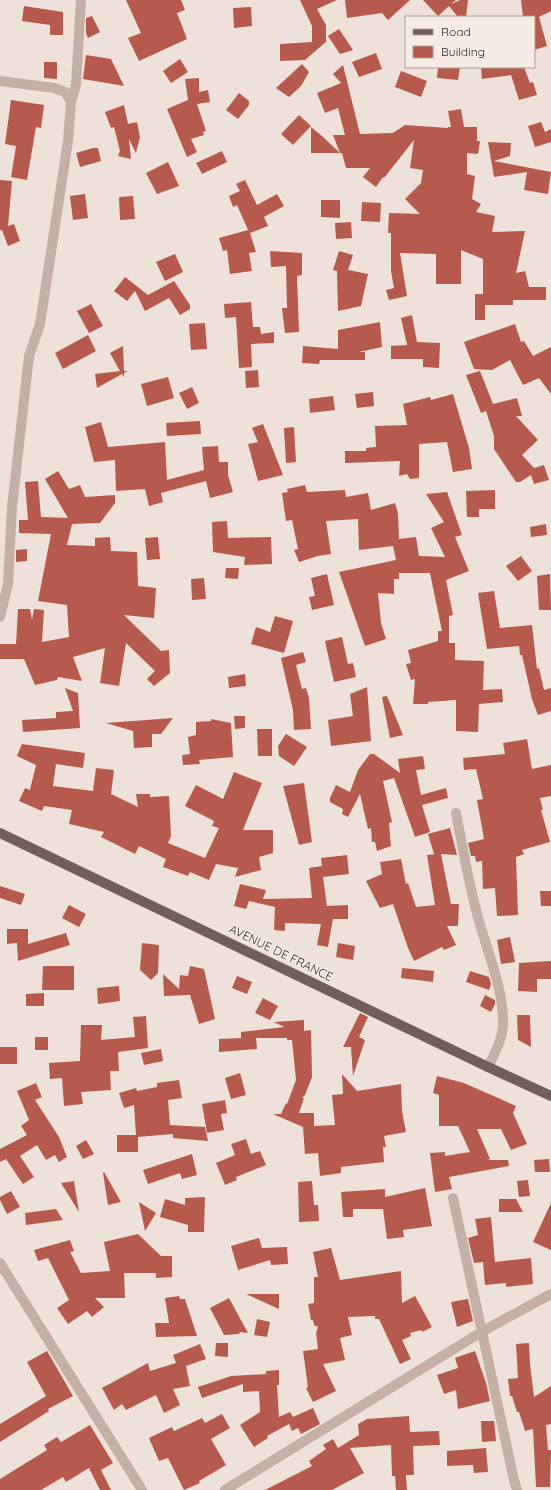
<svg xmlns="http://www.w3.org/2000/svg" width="551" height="1490" font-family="Quicksand,sans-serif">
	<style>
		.building { fill: #b65a4e }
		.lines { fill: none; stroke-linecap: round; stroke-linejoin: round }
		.minor { stroke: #c4b0a7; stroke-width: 10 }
		.major { stroke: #715e59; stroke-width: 10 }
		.labels { text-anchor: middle; stroke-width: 3; stroke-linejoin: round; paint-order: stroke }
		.street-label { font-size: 12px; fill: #312826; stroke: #f6ece5 }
	</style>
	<rect width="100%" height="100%" fill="#ede1d9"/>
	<g class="building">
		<polygon points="126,0 181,0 185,10 177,13 187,39 139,61 128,38 141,33"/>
		<polygon points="300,0 337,0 317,9 326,25 326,41 327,41 305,60 280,61 280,44 312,42 312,26"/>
		<polygon points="345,0 410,0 388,20 382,13 347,18"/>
		<polygon points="423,0 456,0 451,4 460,0 468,0 466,17 458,17 449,6 438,16"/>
		<polygon points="521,0 551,0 551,11 539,17 547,46 534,50 534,17 523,17"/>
		<polygon points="24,6 63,12 63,35 50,35 50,25 22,21"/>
		<polygon points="251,7 252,26 234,28 233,8"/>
		<polygon points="92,16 100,32 88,38 86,33 86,18"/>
		<polygon points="339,29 353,50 340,54 328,36"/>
		<polygon points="376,53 382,69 359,77 352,62"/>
		<polygon points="86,55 111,59 124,86 83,79"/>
		<polygon points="180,59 188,72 171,83 163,71"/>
		<polygon points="44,62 57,62 57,79 44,78"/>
		<polygon points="302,64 309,72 301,86 289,97 276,88"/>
		<polygon points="343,65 360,134 393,133 405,125 448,128 448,127 451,127 448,111 461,109 464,127 477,127 477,141 480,141 478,154 467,153 467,174 475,176 472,199 481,204 476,212 495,216 492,232 525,231 516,273 525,271 529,287 546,287 546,300 513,300 513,305 485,305 485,320 475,320 475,294 483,294 483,259 461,250 461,284 436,284 436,254 400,253 407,296 389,300 386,290 394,288 391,271 391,233 388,233 389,213 420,214 405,199 421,183 423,170 410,168 414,140 384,178 383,177 376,187 363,177 370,168 346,168 342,153 340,153 333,135 345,135 338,108 325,113 317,93 341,83 333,74"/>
		<polygon points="438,67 460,67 458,80 437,78"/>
		<polygon points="481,67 524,67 530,83 533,82 537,95 519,100 511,75 482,79"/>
		<polygon points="401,71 427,81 421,97 395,87"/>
		<polygon points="199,78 199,92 208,90 210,102 197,104 206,131 203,132 204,135 191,139 197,152 187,157 167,109 188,100 185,79"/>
		<polygon points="239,93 249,101 249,105 238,119 226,110"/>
		<polygon points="11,100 44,105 41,128 36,127 27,180 11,177 16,146 5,144"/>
		<polygon points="124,105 128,124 137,122 140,137 136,153 129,139 131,159 118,156 120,151 114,127 111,128 105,112"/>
		<polygon points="299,115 311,126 293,145 281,134"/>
		<polygon points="541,122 545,132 551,129 551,142 535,147 528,126"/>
		<polygon points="311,127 322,136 340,153 311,153"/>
		<polygon points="488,142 511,143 510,156 494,161 551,172 548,194 524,190 527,172 494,177"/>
		<polygon points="93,148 98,148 101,161 80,167 76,153"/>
		<polygon points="222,151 227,162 202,174 196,163"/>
		<polygon points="168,162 179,186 157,194 146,173"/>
		<polygon points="0,180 12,181 8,226 14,224 20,241 8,246 2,230 0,230"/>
		<polygon points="245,180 257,205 277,194 284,206 264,217 268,226 250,233 256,252 249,253 252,271 230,274 227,250 223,251 219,238 248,230 237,205 233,207 229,196 240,191 236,184"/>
		<polygon points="85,194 88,218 73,220 70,196"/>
		<polygon points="133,196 135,219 120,220 119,197"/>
		<polygon points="321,200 340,200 340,218 321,217"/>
		<polygon points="362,202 381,203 380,222 361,221"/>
		<polygon points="351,222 352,238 336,239 335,223"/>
		<polygon points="270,251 302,253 302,275 297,276 299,332 285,333 282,308 287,308 286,266 271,267"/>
		<polygon points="339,251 353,255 348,270 368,274 361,306 338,311 337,271 333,270"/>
		<polygon points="175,254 183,272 165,281 156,262"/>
		<polygon points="125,277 148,295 174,281 190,305 190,309 180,315 169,298 145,311 135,291 127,301 114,291"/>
		<polygon points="251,302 253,327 260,327 261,334 274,332 274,343 251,344 252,367 239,368 236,317 225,318 224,304"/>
		<polygon points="91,304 103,326 89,333 77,311"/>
		<polygon points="412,315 417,342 440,343 439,368 423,367 423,359 391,359 391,346 407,345 401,318"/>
		<polygon points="380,322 382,347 359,352 365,352 365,360 320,360 319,364 302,363 303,346 338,349 338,330"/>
		<polygon points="205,323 207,349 191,350 189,324"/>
		<polygon points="515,324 521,342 524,341 533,356 551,347 551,394 539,378 523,385 510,360 492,370 474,369 464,342"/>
		<polygon points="88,335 96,351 63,369 55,353"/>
		<polygon points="123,346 124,371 128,371 124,373 124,377 122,374 97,388 95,374 120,371 110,353"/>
		<polygon points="258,370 259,387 246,388 245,371"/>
		<polygon points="480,371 493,404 517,398 522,416 516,416 538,440 522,455 534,468 544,465 549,480 534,484 531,475 520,482 516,482 494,449 494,436 486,411 481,413 466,375"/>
		<polygon points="168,377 174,398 147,406 141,384"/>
		<polygon points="192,387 199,403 187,409 179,393"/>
		<polygon points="373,392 374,406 357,408 355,394"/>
		<polygon points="453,394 469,448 472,469 453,472 447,442 419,444 419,478 410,479 407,474 399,476 400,461 345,463 345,451 366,451 366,448 376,447 375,426 407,425 403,404 430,397 431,400"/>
		<polygon points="333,396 335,410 310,413 309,399"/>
		<polygon points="200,421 201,434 167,436 166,423"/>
		<polygon points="101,422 108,447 165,442 167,480 204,470 202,447 218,446 219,462 228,462 228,475 233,492 210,498 206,481 161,493 163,502 149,506 145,489 116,491 115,460 94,462 85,427"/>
		<polygon points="263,424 283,475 258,481 248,444 258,442 252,428"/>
		<polygon points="294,427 296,462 286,463 284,428"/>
		<polygon points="58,471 69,489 80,485 85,497 115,495 115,503 100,523 72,524 67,545 95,546 95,538 110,537 111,551 137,552 138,586 156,588 154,618 124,615 161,651 169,650 170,673 154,686 147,679 155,671 126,643 119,686 100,683 105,648 73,657 82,681 58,677 57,680 35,685 24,659 0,659 0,644 16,644 18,609 30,609 32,620 34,609 44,610 42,642 69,637 67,605 38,601 51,534 19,533 19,520 28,520 25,482 38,481 41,517 68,518 45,479"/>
		<polygon points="305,485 307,492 345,490 346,497 368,493 371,510 395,503 398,513 399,539 416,537 419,556 445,557 431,528 444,522 426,494 447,492 462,535 455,537 469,571 446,580 453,615 449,616 449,643 455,643 455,660 484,661 483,690 502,689 503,702 479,704 478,732 456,731 456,700 428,702 428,704 413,704 415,679 411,680 406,664 411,663 408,650 438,641 438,631 442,631 430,573 399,573 399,579 394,579 394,594 378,593 381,623 386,639 365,646 339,572 396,560 393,546 359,550 358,519 326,521 331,554 318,556 299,562 294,550 298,549 292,520 286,521 282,493 288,492 287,489"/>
		<polygon points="495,490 495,509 479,509 479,517 467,517 466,491"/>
		<polygon points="227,521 228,538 271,537 272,564 244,565 245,557 213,552 212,522"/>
		<polygon points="546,524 547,535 531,537 530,527"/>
		<polygon points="158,537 160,559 147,560 145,538"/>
		<polygon points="27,549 27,561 16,562 16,550"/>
		<polygon points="521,556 532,571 518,581 506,566"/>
		<polygon points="226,568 239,568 238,579 225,578"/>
		<polygon points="327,574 334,605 312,610 309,597 315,596 311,578"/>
		<polygon points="550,574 551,610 539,610 537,576"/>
		<polygon points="204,578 206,599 192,600 191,579"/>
		<polygon points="494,591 500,628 532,625 537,669 539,668 544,690 551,688 551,711 538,715 532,699 522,655 520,655 519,646 487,649 478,593"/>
		<polygon points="275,616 293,621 284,653 251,644 256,627 270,632"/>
		<polygon points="342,637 348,664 353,663 356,677 334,682 325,641"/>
		<polygon points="303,652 306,662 296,665 302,689 306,688 309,698 311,729 294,730 293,710 281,658"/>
		<polygon points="245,674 246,686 229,688 228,677"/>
		<polygon points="367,687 371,741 331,746 328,720 353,716 350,694"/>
		<polygon points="65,688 78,693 80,728 23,732 22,720 56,718 56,712 73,711"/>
		<polygon points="387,696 403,735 390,738 382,697"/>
		<polygon points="234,716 245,716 245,728 235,729"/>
		<polygon points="173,718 161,734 152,734 152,747 134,748 133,731 106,723"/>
		<polygon points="211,719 231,723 233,757 199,760 200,764 183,765 182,755 190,754 188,737 196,735 196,722 211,721"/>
		<polygon points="257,729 272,729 272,756 258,756"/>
		<polygon points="286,734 307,747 294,766 279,756 278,746"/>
		<polygon points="527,739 532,769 551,765 551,796 540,798 543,810 541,810 550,842 522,850 524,854 516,857 518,915 497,916 495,888 483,889 482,861 476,862 475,856 471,856 468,843 484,839 477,800 483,799 476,769 464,770 463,758 505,754 503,743"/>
		<polygon points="22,744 85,753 83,768 56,764 53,786 93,791 96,768 114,770 111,794 138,807 136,794 150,794 150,797 169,796 171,836 168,843 205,858 219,828 212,826 214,821 185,806 196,785 223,799 234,772 262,783 243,830 273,830 273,853 259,857 261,870 235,877 238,868 216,864 209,880 190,872 188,876 163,867 166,859 139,846 135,854 101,837 104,832 69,824 72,810 44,806 42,811 19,801 25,788 30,790 36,765 17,756"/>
		<polygon points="370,754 374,754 400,773 398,759 423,756 425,769 416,770 421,795 446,788 448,798 422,805 430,832 415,837 394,778 383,781 392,822 389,823 391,846 377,851 375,842 372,842 371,828 368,829 360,794 348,817 342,814 343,809 330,802 330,798 336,785 350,792 358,770"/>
		<polygon points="304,783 312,842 299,845 283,786"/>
		<polygon points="450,828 457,855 441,854 451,904 459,904 458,926 447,926 456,945 444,950 442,947 414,961 408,948 393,904 380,908 366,881 382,874 380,862 401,859 406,884 408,883 416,907 435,905 427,855 437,854 434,854 428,834"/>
		<polygon points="347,855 349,874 323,877 327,906 348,905 348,919 333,919 328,947 317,945 321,924 285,923 285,931 274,930 275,907 249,901 246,909 234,906 240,884 266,890 263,899 312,898 309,868 322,866 321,858"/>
		<polygon points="0,886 25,894 21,905 0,898"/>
		<polygon points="540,891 551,891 551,906 541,906"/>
		<polygon points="69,905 86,914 79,927 62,918"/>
		<polygon points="7,929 28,929 28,944 66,933 70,945 18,961 17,943 7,944"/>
		<polygon points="510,937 515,962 501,964 497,940"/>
		<polygon points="142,943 159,945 158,973 151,980 140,970"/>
		<polygon points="338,943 355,946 353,960 336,957"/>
		<polygon points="551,961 551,979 537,979 537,992 518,991 519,963"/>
		<polygon points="43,966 74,966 74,990 42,990"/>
		<polygon points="190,966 204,969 215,1019 199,1024 190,995 164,996 163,974 179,989 180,975 188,976"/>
		<polygon points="402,968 434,971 433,982 401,978"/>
		<polygon points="470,971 489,977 491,984 489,990 466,982"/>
		<polygon points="237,976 252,982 247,994 232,988"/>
		<polygon points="119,986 120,1001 98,1004 97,988"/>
		<polygon points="44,993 44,1006 26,1006 26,994"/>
		<polygon points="485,995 495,1000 495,1004 491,1012 480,1006"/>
		<polygon points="263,998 278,1006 270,1020 255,1013"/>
		<polygon points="360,1013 368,1017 359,1037 365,1040 353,1076 351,1047 343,1047"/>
		<polygon points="517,1015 530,1015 531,1047 518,1040"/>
		<polygon points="146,1016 148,1048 118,1052 119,1071 110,1071 111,1090 81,1092 83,1104 64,1106 62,1078 50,1079 49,1063 80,1061 81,1025 102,1025 101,1040 135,1037 133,1017"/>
		<polygon points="304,1020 304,1031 311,1030 312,1077 305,1095 302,1098 304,1098 299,1113 314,1113 314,1126 335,1125 332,1095 343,1094 342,1074 357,1091 401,1084 402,1111 406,1132 384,1136 386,1147 383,1147 384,1162 341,1167 341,1173 320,1176 318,1153 305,1154 303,1127 273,1114 281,1114 286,1103 287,1104 296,1080 292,1040 287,1040 287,1038 256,1038 257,1049 219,1052 219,1039 241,1038 241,1032 284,1027 274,1022"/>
		<rect x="35" y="1037" width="13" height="13"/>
		<rect x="0" y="1047" width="17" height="17"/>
		<polygon points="161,1049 163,1061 144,1065 141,1053"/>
		<polygon points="240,1073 246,1095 231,1099 225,1078"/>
		<polygon points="437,1076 464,1083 516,1106 513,1113 527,1144 511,1150 501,1129 477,1129 490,1159 487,1160 508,1160 509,1166 449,1177 452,1189 435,1192 430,1153 445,1152 445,1156 470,1152 458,1126 439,1126 439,1095 433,1093"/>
		<polygon points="179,1080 182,1098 168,1100 170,1125 205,1127 208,1141 173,1138 173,1134 138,1137 138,1152 117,1152 117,1135 136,1135 134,1105 124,1108 119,1093 136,1088 137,1091 157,1087 157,1083"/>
		<polygon points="36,1083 42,1097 35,1100 59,1137 67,1157 59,1162 55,1155 46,1160 37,1145 20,1156 34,1177 23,1184 6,1159 0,1162 0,1149 27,1135 21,1126 29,1120 17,1091"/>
		<polygon points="225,1100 227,1113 221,1114 224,1130 207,1133 202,1104"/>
		<polygon points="246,1139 251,1154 260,1151 266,1165 236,1177 237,1180 225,1185 216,1163 235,1155 231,1144"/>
		<polygon points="86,1140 94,1154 83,1159 76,1146"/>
		<polygon points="192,1154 197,1175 182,1179 180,1173 148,1184 143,1170"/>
		<polygon points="549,1159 550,1172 535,1172 534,1160"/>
		<polygon points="104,1172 121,1202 108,1205 103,1173"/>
		<polygon points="528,1180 530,1196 519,1197 517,1181"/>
		<polygon points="74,1181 79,1212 61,1183"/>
		<polygon points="312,1181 314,1205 318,1205 319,1221 299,1222 298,1182"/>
		<polygon points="425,1188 432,1226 403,1230 404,1237 387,1239 383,1209 353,1209 353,1217 343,1217 341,1192 385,1189 385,1197"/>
		<polygon points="11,1191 20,1207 7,1214 0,1200 0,1197"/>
		<polygon points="205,1197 204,1232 188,1232 188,1225 160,1217 165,1199 185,1205 185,1198"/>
		<polygon points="499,1199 516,1199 523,1212 499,1212"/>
		<polygon points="139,1202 156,1213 145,1231"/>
		<polygon points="551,1203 551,1250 533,1242"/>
		<polygon points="56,1209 63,1220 26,1225 25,1213"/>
		<polygon points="491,1217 495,1262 531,1258 533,1284 506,1287 506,1283 485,1285 483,1262 474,1263 468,1238 478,1235 475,1219"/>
		<polygon points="138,1234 161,1256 172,1256 172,1277 156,1278 156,1273 124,1273 125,1298 95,1298 104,1307 92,1317 87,1311 68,1324 57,1308 69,1300 48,1258 38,1261 34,1250 70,1240 74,1251 70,1252 81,1273 110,1271 104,1242"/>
		<polygon points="259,1238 262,1248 287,1247 288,1264 271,1265 270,1260 238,1270 231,1246"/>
		<polygon points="331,1248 340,1280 401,1271 402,1303 415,1296 432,1327 422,1332 421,1330 410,1333 411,1336 402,1340 411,1359 400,1364 379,1319 375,1319 375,1316 348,1317 352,1335 340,1338 345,1360 323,1364 336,1391 313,1402 306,1388 308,1387 303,1351 318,1349 316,1333 318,1327 314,1325 313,1320 311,1320 308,1304 314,1303 314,1277 318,1277 313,1252"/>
		<polygon points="246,1294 279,1294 279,1309"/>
		<polygon points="179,1296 180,1299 185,1299 197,1336 156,1337 155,1323 169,1323 165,1298"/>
		<polygon points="229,1298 248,1333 240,1332 239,1334 224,1335 210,1308"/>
		<polygon points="468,1299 473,1321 457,1327 451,1302"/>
		<polygon points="257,1319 270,1322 267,1337 254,1335"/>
		<polygon points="216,1343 228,1343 228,1357 215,1356"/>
		<polygon points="529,1343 530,1364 534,1397 551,1386 551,1424 546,1425 548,1450 551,1450 550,1487 536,1487 533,1429 525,1431 519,1412 517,1412 512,1396 510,1396 508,1379 518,1378 516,1344"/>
		<polygon points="200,1344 206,1359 186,1366 190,1386 173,1389 180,1405 164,1413 156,1395 126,1410 122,1404 114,1410 102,1388 148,1363 150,1371 176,1363 173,1355"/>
		<polygon points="47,1351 73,1396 48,1409 49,1411 0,1442 0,1424 46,1396 27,1362"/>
		<polygon points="475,1351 486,1383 490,1401 458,1409 456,1390 444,1394 437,1375 458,1368 455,1358"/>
		<polygon points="279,1370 279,1385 277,1385 279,1417 290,1412 293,1417 313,1408 320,1424 301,1434 298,1428 292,1431 289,1424 267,1436 268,1438 254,1447 240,1425 260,1412 259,1391 243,1392 243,1384 202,1398 198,1387 231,1376 266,1374 266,1371"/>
		<polygon points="222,1414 230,1428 211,1439 226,1465 199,1481 200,1483 184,1490 168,1458 159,1461 149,1438 172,1427 174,1431 202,1418 205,1423"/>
		<polygon points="409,1416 410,1432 439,1431 440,1445 413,1446 414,1475 406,1475 407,1490 396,1490 395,1476 392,1476 391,1445 350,1448 364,1473 332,1490 265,1490 312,1466 309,1461 326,1449 323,1445 333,1439 338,1448 359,1435 358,1424 367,1419"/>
		<polygon points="481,1421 494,1421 496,1441 482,1442"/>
		<polygon points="90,1425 113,1463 101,1470 111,1490 100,1490 89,1468 66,1482 63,1477 41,1490 0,1490 0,1479 47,1450 44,1445 57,1437 61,1442"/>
		<polygon points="486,1448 488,1472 474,1473 473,1465 447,1466 447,1451"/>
	</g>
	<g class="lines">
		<g class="minor">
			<polyline points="0,81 54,88 65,92 71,102 68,141 40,324 29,356 12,507 8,584 0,617"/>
			<polyline points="71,102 76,85 81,0"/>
			<path d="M 456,813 C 463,849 469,886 479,921 C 488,954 504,990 503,1025 C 502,1040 495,1053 488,1067"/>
			<polyline points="453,1198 514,1480 517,1490"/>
			<polyline points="0,1263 142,1490"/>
			<polyline points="225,1490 483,1331 551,1294"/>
		</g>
		<polyline class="major" points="0,833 488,1067 551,1096"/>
	</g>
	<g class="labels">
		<g class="street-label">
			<text transform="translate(281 953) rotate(26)" y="4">AVENUE DE FRANCE</text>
		</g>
	</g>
	<rect x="405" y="16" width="130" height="52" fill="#f6ece5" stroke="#a79e99"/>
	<rect x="413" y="29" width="20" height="6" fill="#715e59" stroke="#a79e99"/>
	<text x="441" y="36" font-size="12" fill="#312826">Road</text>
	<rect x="413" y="46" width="20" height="12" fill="#b65a4e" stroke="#a79e99"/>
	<text x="441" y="56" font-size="12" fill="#312826">Building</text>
</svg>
